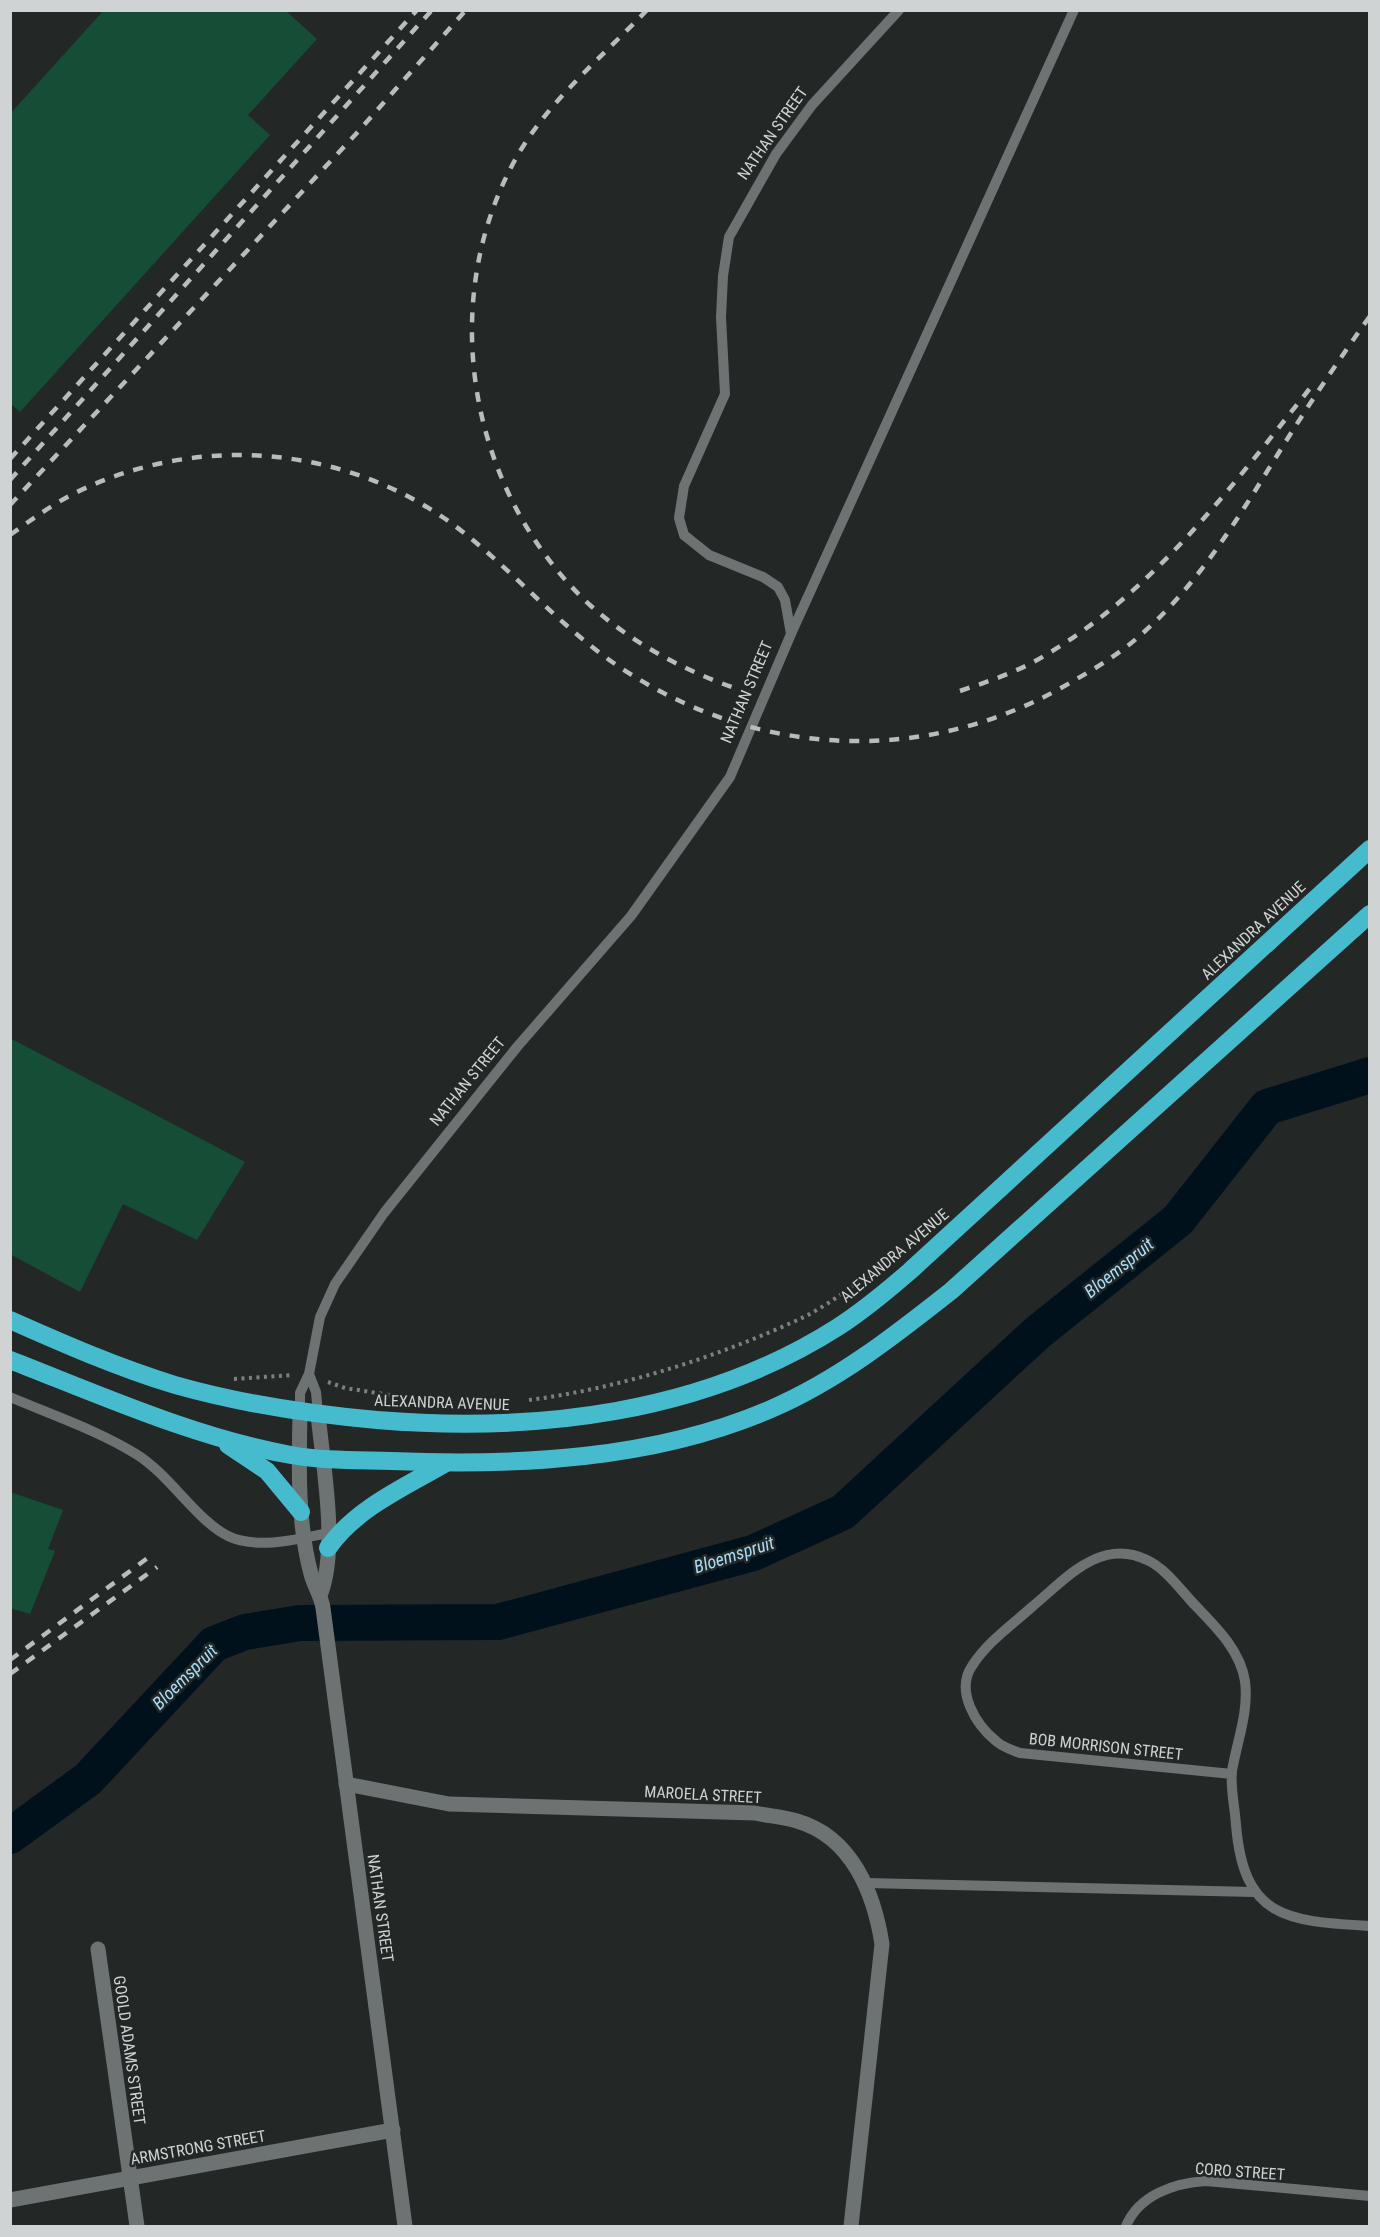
<svg xmlns="http://www.w3.org/2000/svg" width="1380" height="2237" font-family="'Roboto Condensed',sans-serif">
	<style>
		.lines { fill: none; stroke-linecap: round; stroke-linejoin: round }
		.river { stroke: #00111c; stroke-width: 36 }
		.building { fill: #154d37 }
		.path { stroke: #7c8080; stroke-width: 4; stroke-dasharray: 3 4.5; stroke-linecap: butt }
		.lane { stroke: #6d7372; stroke-width: 10 }
		.street { stroke: #6d7372; stroke-width: 15 }
		.highway { stroke: #47bbce; stroke-width: 18 }
		.rail { stroke: #b8bcbb; stroke-width: 4.5; stroke-dasharray: 10 10; stroke-linecap: butt }
		.labels { text-anchor: middle; stroke-width: 5; stroke-linejoin: round; paint-order: stroke }
		.street-label { font-size: 16px; fill: #d0d3d3; stroke: #232827 }
		.water-label { font-size: 18px; font-style: italic; fill: #a7ddfc; stroke: #232827 }
	</style>
	<rect width="100%" height="100%" fill="#232827"/>
	<g class="lines">
		<polyline class="river" points="10,1836 88,1779 214,1644 245,1632 300,1623 498,1622 753,1553 843,1512 1037,1333 1178,1220 1267,1107 1370,1075"/>
	</g>
	<g class="building">
		<polygon points="104,10 285,10 317,39 248,115 270,135 20,412 10,403 10,114"/>
		<polygon points="10,1038 245,1162 197,1240 123,1204 80,1292 10,1254"/>
		<polygon points="10,1492 63,1510 48,1549 55,1551 30,1614 10,1608"/>
	</g>
	<g class="lines">
		<g class="path">
			<polyline points="234,1379 292,1375"/>
			<polyline points="328,1382 345,1388 441,1403"/>
			<path d="M 529,1400 C 622,1388 721,1356 806,1316 C 835,1301 863,1278 890,1259"/>
		</g>
		<g class="lane">
			<polyline points="791,634 1074,10"/>
			<polyline points="309,1374 316,1392 318,1414"/>
			<path d="M 10,1397 C 52,1415 97,1430 136,1454 C 170,1475 196,1520 228,1536 C 256,1550 299,1539 328,1533"/>
			<polyline points="300,1412 300,1393 309,1374 320,1317 335,1284 384,1213 517,1047 631,916 730,777 791,634 785,600 778,587 763,577 709,555 684,535 679,518 684,486 725,394 721,317 723,276 729,237 776,154 812,105 899,10"/>
			<path d="M 1232,1774 L 1020,1753 C 1012,1750 1002,1747 996,1741 C 976,1725 955,1691 972,1666 C 987,1642 1012,1625 1033,1606 C 1055,1588 1078,1562 1107,1555 C 1120,1552 1135,1554 1147,1560 C 1165,1568 1180,1589 1193,1603 C 1214,1625 1240,1649 1245,1681 C 1249,1712 1237,1741 1232,1771 C 1230,1787 1235,1808 1236,1825 C 1244,1920 1288,1921 1370,1926"/>
			<polyline points="866,1883 1254,1892"/>
			<path d="M 1126,2226 C 1139,2195 1174,2183 1206,2181 L 1370,2196"/>
		</g>
		<g class="street">
			<path d="M 300,1412 C 299,1465 297,1522 311,1574 C 314,1586 321,1595 323,1608 L 405,2226"/>
			<path d="M 318,1414 C 323,1466 338,1545 321,1593"/>
			<path d="M 346,1784 L 449,1804 L 755,1813 C 769,1816 783,1817 797,1821 C 852,1837 874,1893 882,1944 L 851,2226"/>
			<polyline points="98,1949 137,2226"/>
			<polyline points="10,2200 393,2130"/>
		</g>
		<g class="highway">
			<path d="M 10,1320 C 64,1344 119,1368 175,1385 C 242,1404 308,1414 377,1420 C 535,1433 702,1414 838,1327 C 863,1311 887,1291 910,1271 L 1370,849"/>
			<path d="M 10,1360 C 100,1395 196,1438 291,1455 C 324,1461 357,1460 391,1461 C 517,1466 653,1460 771,1409 C 838,1380 894,1336 951,1291 L 1370,914"/>
			<polyline points="228,1445 267,1471 301,1512"/>
			<path d="M 328,1548 C 356,1508 405,1487 446,1463"/>
		</g>
		<g class="rail">
			<path d="M 647,10 C 602,57 546,103 515,160 C 435,305 470,495 591,606 C 637,647 691,674 749,693"/>
			<polyline points="10,459 417,10"/>
			<polyline points="10,480 432,10"/>
			<polyline points="10,505 355,135 466,10"/>
			<path d="M 10,535 C 31,520 50,506 73,494 C 191,435 334,443 444,518 C 507,562 556,625 621,668 C 755,757 920,766 1061,688 C 1091,671 1119,655 1144,632 C 1200,582 1238,518 1278,454 C 1307,407 1338,361 1370,316"/>
			<path d="M 960,691 C 989,681 1018,672 1044,656 C 1155,591 1232,486 1311,387"/>
			<polyline points="10,1660 149,1557"/>
			<polyline points="10,1674 157,1567"/>
		</g>
	</g>
	<g class="labels">
		<g class="street-label">
			<text transform="translate(772 133) rotate(-55)" y="6">NATHAN STREET</text>
			<text transform="translate(746 692) rotate(-67)" y="6">NATHAN STREET</text>
			<text transform="translate(1253 930) rotate(-43)" y="6">ALEXANDRA AVENUE</text>
			<text transform="translate(467 1081) rotate(-51)" y="6">NATHAN STREET</text>
			<text transform="translate(894 1255) rotate(-40)" y="6">ALEXANDRA AVENUE</text>
			<text transform="translate(442 1402) rotate(2)" y="6">ALEXANDRA AVENUE</text>
			<text transform="translate(1106 1746) rotate(6)" y="6">BOB MORRISON STREET</text>
			<text transform="translate(703 1794) rotate(3)" y="6">MAROELA STREET</text>
			<text transform="translate(381 1908) rotate(82)" y="6">NATHAN STREET</text>
			<text transform="translate(130 2050) rotate(82)" y="6">GOOLD ADAMS STREET</text>
			<text transform="translate(198 2147) rotate(-10)" y="6">ARMSTRONG STREET</text>
			<text transform="translate(1240 2171) rotate(4)" y="6">CORO STREET</text>
		</g>
		<g class="water-label">
			<text transform="translate(1119 1268) rotate(-39)" y="6">Bloemspruit</text>
			<text transform="translate(734 1555) rotate(-18)" y="6">Bloemspruit</text>
			<text transform="translate(185 1677) rotate(-45)" y="6">Bloemspruit</text>
		</g>
	</g>
	<rect width="1380" height="2237" fill="none" stroke="#d0d3d3" stroke-width="24"/>
</svg>
